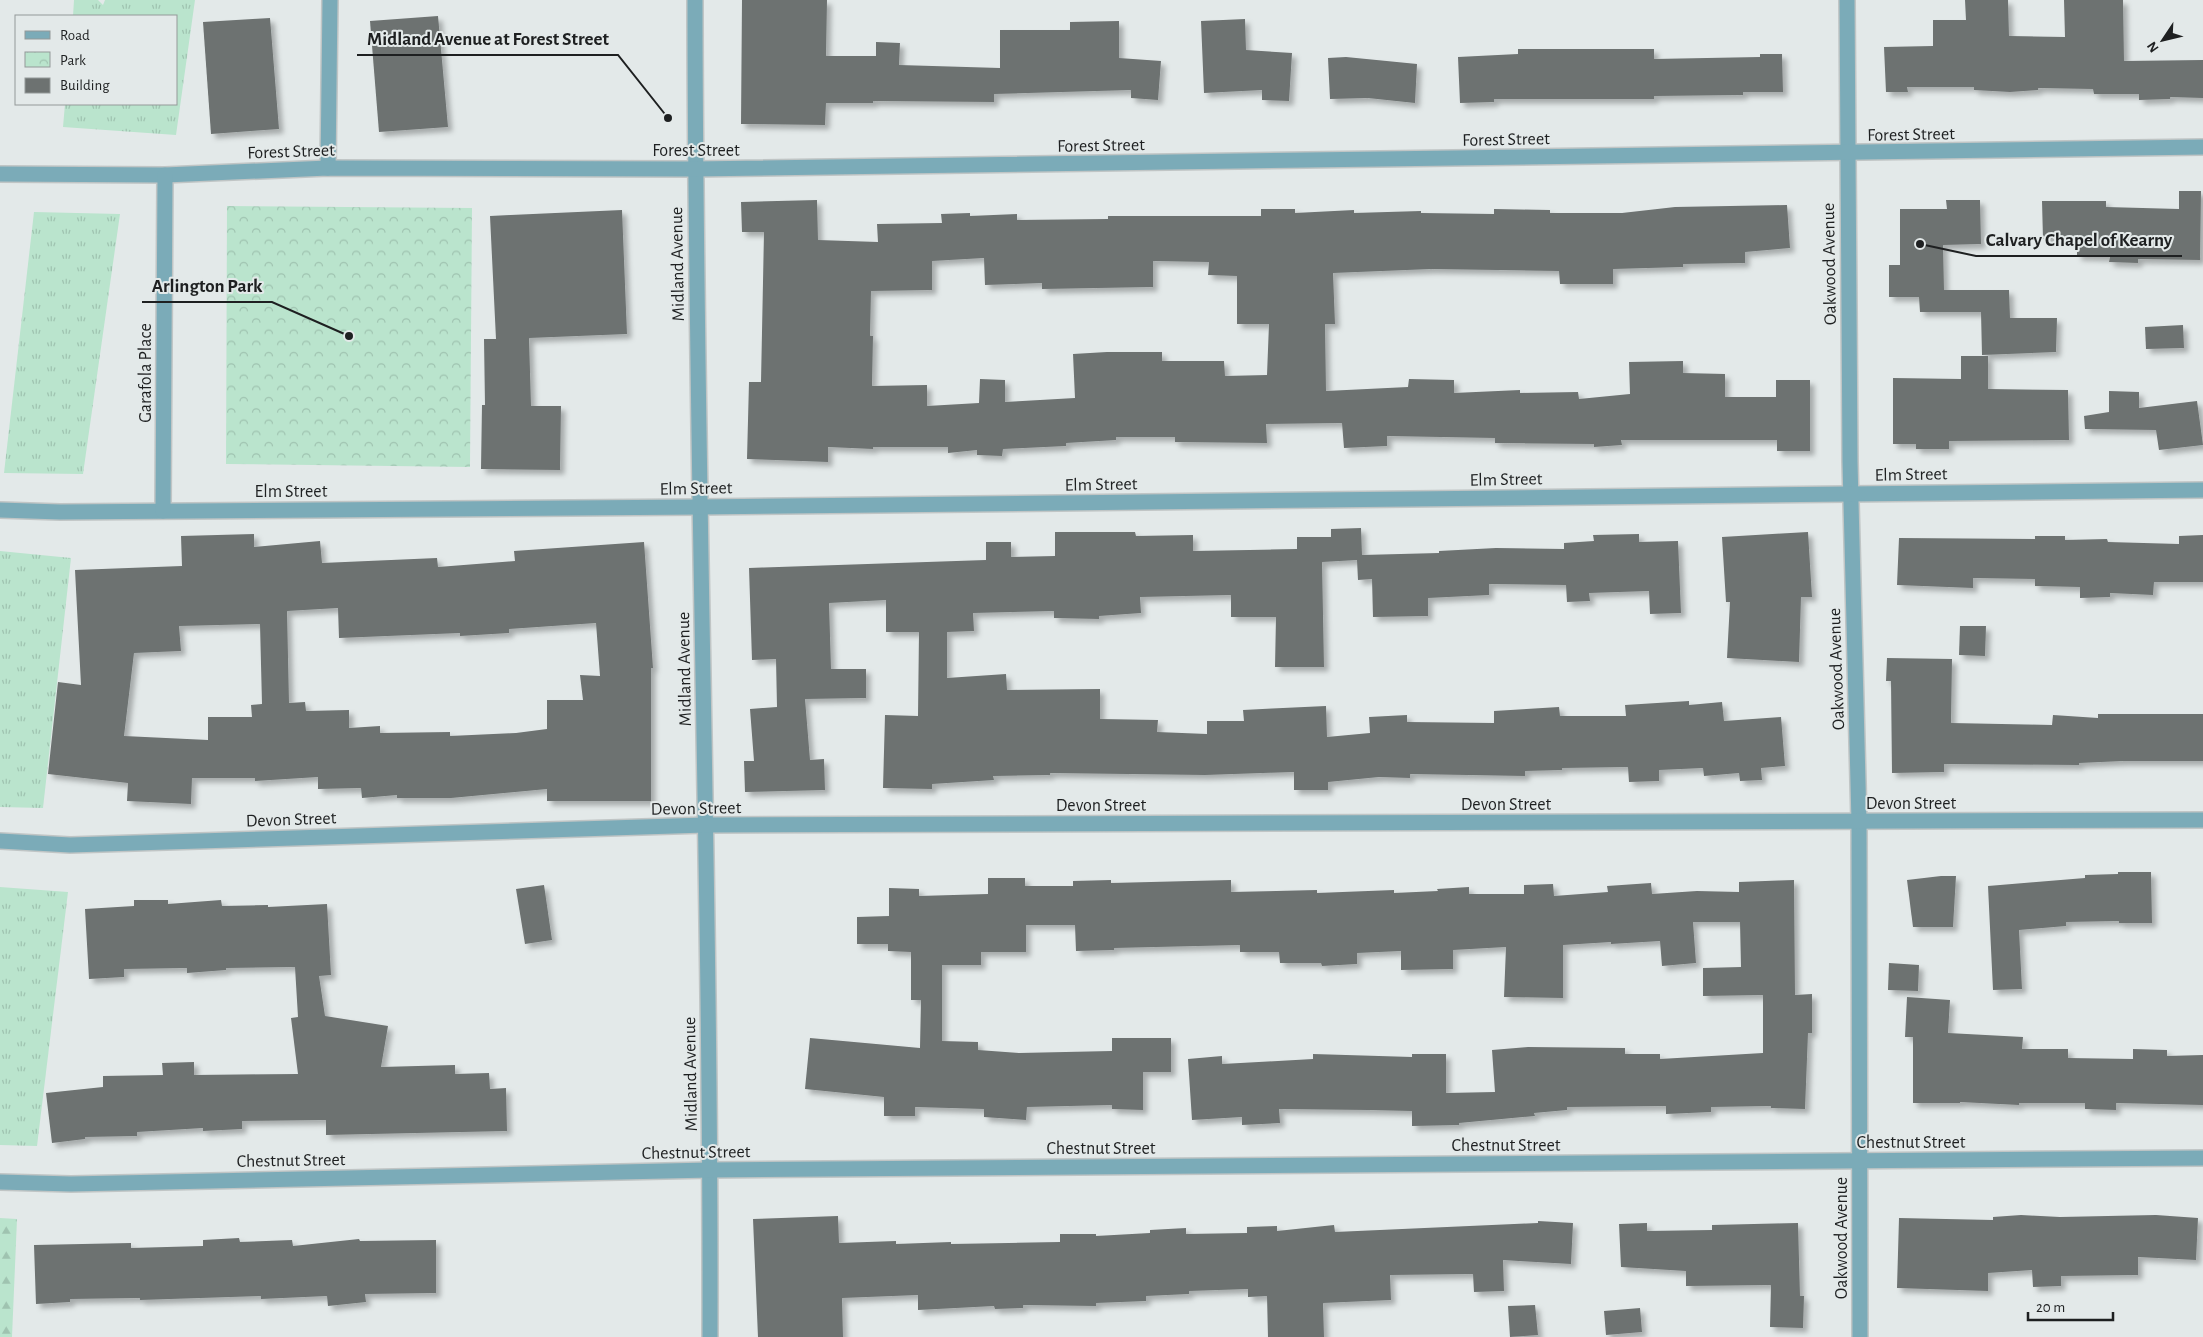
<svg xmlns="http://www.w3.org/2000/svg" width="2203" height="1337" font-family="'Alegreya Sans',sans-serif">
	<style>
		.grass { fill: url(#grass-tufts) }
		.forest { fill: url(#forest-firs) }
		.park { fill: url(#park-crowns) }
		.building { fill: #6d7271; fill-rule: evenodd; filter: url(#shadow) }
		.lines { fill: none; stroke-linecap: round; stroke-linejoin: round }
		.minor-casing { stroke: #c0c5c5; stroke-width: 18 }
		.minor { stroke: #7babb8; stroke-width: 15 }
		.labels { text-anchor: middle; stroke-width: 4; stroke-linejoin: round; paint-order: stroke }
		.street-label { font-size: 18px; fill: #1e2021; stroke: #e3e9e9 }
		.leader { fill: none; stroke: #1e2021; stroke-width: 2 }
		.callout-dot { fill: #1e2021; stroke: #e3e9e9; stroke-width: 2 }
		.callout-label { font-size: 19px; text-anchor: middle; font-weight: bold; fill: #1e2021; stroke: #e3e9e9; stroke-width: 4; stroke-linejoin: round; paint-order: stroke }
	</style>
	<defs>
		<pattern id="grass-tufts" width="24" height="20" patternUnits="userSpaceOnUse" patternTransform="scale(1.25)"><rect width="24" height="20" fill="#bae4cd"/><path d="M3 7l-1-3M5 7V3M7 7l1-3M15 17l-1-3M17 17v-4M19 17l1-3" fill="none" stroke="#9fc3b0"/></pattern>
		<pattern id="forest-firs" width="22" height="20" patternUnits="userSpaceOnUse" patternTransform="scale(1.25)"><rect width="22" height="20" fill="#bae4cd"/><path d="M5 1l3.5 6h-7zM16 11l3.5 6h-7z" fill="#9fc3b0"/></pattern>
		<pattern id="park-crowns" width="20" height="18" patternUnits="userSpaceOnUse" patternTransform="scale(1.25)"><rect width="20" height="18" fill="#bae4cd"/><path d="M2 6a3 3 0 1 1 6 0M12 15a3 3 0 1 1 6 0" fill="none" stroke="#9fc3b0"/></pattern>
		<filter id="shadow"><feDropShadow dx="4.5" dy="4.5" stdDeviation="2.5" flood-color="#0004"/></filter>
	</defs>
	<rect width="100%" height="100%" fill="#e3e9e9"/>
	<g class="grass">
		<polygon points="74,0 98,0 103,5 105,0 195,0 176,135 63,127 65,104 176,104 176,16 73,16"/>
		<polygon points="34,212 120,214 83,474 4,473"/>
		<polygon points="0,551 71,558 43,808 0,807"/>
		<polygon points="0,887 68,892 37,1146 0,1145"/>
	</g>
	<polygon class="forest" points="0,1218 17,1219 12,1337 0,1337"/>
	<polygon class="park" points="227,206 472,208 470,467 226,464"/>
	<g class="building">
		<polygon points="742,0 827,0 826,56 876,56 876,42 900,43 899,65 1000,68 1000,30 1070,30 1070,22 1119,21 1119,58 1161,61 1158,100 1131,98 1131,90 994,94 994,102 873,101 873,103 826,103 825,125 741,124"/>
		<polygon points="1965,0 2008,0 2009,36 2065,37 2064,0 2123,0 2124,61 2203,60 2203,98 2170,97 2170,99 2139,100 2139,94 2094,94 2093,89 2038,88 2038,90 2010,92 1974,90 1974,87 1907,87 1908,92 1886,92 1884,47 1933,46 1933,20 1966,20"/>
		<polygon points="438,16 448,127 379,132 370,21"/>
		<polygon points="270,18 279,129 211,134 203,22"/>
		<polygon points="1245,19 1246,50 1292,53 1289,101 1262,100 1262,90 1204,93 1201,21"/>
		<polygon points="1518,49 1654,49 1654,59 1760,57 1760,54 1782,54 1783,92 1743,92 1743,95 1654,96 1654,99 1494,99 1494,102 1460,103 1458,57 1518,54"/>
		<polygon points="1346,57 1417,64 1415,103 1368,98 1330,99 1328,58"/>
		<polygon points="2179,191 2201,191 2200,260 2138,259 2138,263 2109,262 2110,257 2077,256 2077,238 2043,239 2042,201 2106,201 2106,207 2179,209"/>
		<path d="M 817,200 L 818,240 L 878,242 L 877,224 L 942,223 L 941,214 L 970,213 L 970,216 L 1017,214 L 1017,220 L 1108,219 L 1108,216 L 1261,216 L 1261,209 L 1295,209 L 1295,213 L 1354,210 L 1354,213 L 1421,211 L 1421,213 L 1494,214 L 1494,209 L 1550,210 L 1550,213 L 1622,213 L 1675,207 L 1787,205 L 1790,248 L 1745,252 L 1745,263 L 1683,264 L 1683,267 L 1613,269 L 1613,284 L 1560,284 L 1559,271 L 1431,269 L 1333,273 L 1335,324 L 1325,324 L 1326,391 L 1408,387 L 1409,379 L 1454,380 L 1454,393 L 1520,390 L 1520,393 L 1578,392 L 1579,399 L 1630,394 L 1629,362 L 1683,361 L 1683,373 L 1725,374 L 1725,397 L 1776,397 L 1776,380 L 1810,380 L 1810,451 L 1777,451 L 1777,440 L 1621,440 L 1622,445 L 1594,447 L 1594,444 L 1495,443 L 1495,438 L 1387,436 L 1387,446 L 1344,448 L 1342,423 L 1266,424 L 1267,443 L 1175,442 L 1175,437 L 1116,437 L 1116,440 L 1066,443 L 1066,446 L 1003,449 L 1002,456 L 977,455 L 977,450 L 948,453 L 948,447 L 873,447 L 873,449 L 828,447 L 828,462 L 747,459 L 749,382 L 761,382 L 764,232 L 742,232 L 741,202 ZM 984,258 L 985,285 L 1042,283 L 1042,289 L 1153,287 L 1153,261 L 1209,262 L 1208,275 L 1237,276 L 1237,324 L 1269,324 L 1267,375 L 1225,376 L 1224,361 L 1162,361 L 1162,352 L 1107,352 L 1073,354 L 1075,398 L 1005,402 L 1005,380 L 980,379 L 979,403 L 927,406 L 927,385 L 872,386 L 873,336 L 870,336 L 871,291 L 932,290 L 932,261 Z"/>
		<polygon points="1946,200 1980,200 1981,244 1943,245 1944,290 2009,290 2010,318 2057,318 2056,352 1982,355 1981,312 1920,312 1919,297 1889,297 1889,265 1900,265 1900,209 1947,209"/>
		<polygon points="622,210 627,334 529,338 531,406 561,406 560,470 481,469 482,405 485,405 484,339 496,339 490,216"/>
		<polygon points="2183,325 2184,348 2146,349 2145,327"/>
		<polygon points="1961,356 1988,356 1988,389 2068,390 2069,440 1949,441 1949,449 1916,449 1916,444 1893,444 1893,378 1961,379"/>
		<polygon points="2109,391 2139,392 2139,408 2197,401 2203,445 2159,450 2156,430 2085,429 2084,416 2109,412"/>
		<polygon points="1361,528 1362,555 1439,553 1439,551 1496,548 1564,549 1564,543 1594,541 1593,535 1639,534 1639,542 1678,541 1681,613 1650,614 1649,591 1589,593 1590,601 1567,602 1566,585 1489,584 1489,595 1428,598 1428,616 1373,617 1372,579 1358,580 1357,560 1322,562 1324,667 1275,667 1276,617 1231,617 1231,595 1140,597 1141,613 1099,616 1099,619 1054,618 1054,611 973,613 974,631 947,632 947,678 1006,674 1007,690 1100,689 1100,719 1158,720 1157,732 1207,734 1207,721 1244,721 1243,710 1326,706 1327,737 1370,733 1369,717 1407,715 1407,722 1494,723 1494,711 1559,707 1560,716 1626,716 1625,705 1689,701 1689,705 1722,702 1724,721 1781,717 1785,766 1761,768 1762,780 1740,781 1739,773 1704,776 1703,768 1659,770 1659,781 1629,782 1628,767 1562,768 1562,770 1525,771 1525,776 1410,774 1410,778 1379,777 1328,782 1328,790 1294,790 1294,772 1205,775 1050,773 1050,775 993,776 994,780 932,784 932,789 883,788 885,715 918,716 919,632 886,632 886,600 829,603 831,669 866,669 866,698 805,699 810,760 824,759 825,790 745,792 744,761 754,761 750,709 777,707 776,659 752,660 749,568 986,560 986,542 1011,542 1011,557 1055,556 1055,532 1135,532 1136,536 1193,535 1193,551 1297,549 1297,537 1331,537 1331,529"/>
		<polygon points="1808,532 1812,597 1801,597 1799,662 1727,658 1730,602 1726,602 1722,537"/>
		<path d="M 254,534 L 254,547 L 320,541 L 322,563 L 437,558 L 438,567 L 515,561 L 514,551 L 644,542 L 653,668 L 651,668 L 651,801 L 547,801 L 547,789 L 451,798 L 397,798 L 397,795 L 362,798 L 361,788 L 318,789 L 318,777 L 255,781 L 255,778 L 192,778 L 191,804 L 127,801 L 128,783 L 48,774 L 58,682 L 81,685 L 75,570 L 182,566 L 181,536 ZM 338,608 L 339,638 L 460,633 L 460,636 L 509,633 L 509,629 L 596,623 L 600,676 L 580,675 L 583,700 L 547,700 L 547,729 L 516,733 L 450,736 L 450,732 L 380,733 L 380,726 L 349,728 L 349,710 L 306,711 L 305,702 L 289,703 L 287,611 ZM 260,624 L 262,704 L 251,705 L 252,717 L 208,717 L 208,740 L 124,736 L 134,653 L 181,651 L 179,626 Z"/>
		<polygon points="2203,535 2203,582 2154,582 2153,595 2110,593 2110,597 2080,598 2080,587 2035,586 2035,579 1973,578 1973,588 1897,585 1899,538 2035,539 2035,536 2065,536 2065,540 2107,539 2108,542 2179,544 2179,536"/>
		<polygon points="1960,626 1986,626 1985,656 1959,655"/>
		<polygon points="1887,658 1952,659 1951,723 2052,725 2053,715 2098,718 2098,714 2203,714 2203,761 2123,761 2079,763 2079,765 1944,764 1944,772 1892,773 1891,681 1886,681"/>
		<polygon points="2118,872 2151,872 2152,923 2119,923 2119,921 2066,922 2066,926 2019,930 2022,989 1993,990 1988,886 2085,878 2085,875 2118,874"/>
		<polygon points="1941,876 1956,876 1953,927 1913,927 1907,880"/>
		<polygon points="988,878 1025,878 1025,886 1073,886 1073,881 1111,880 1111,883 1231,880 1231,892 1317,890 1317,893 1394,890 1394,893 1438,891 1437,889 1469,887 1469,894 1524,894 1524,885 1553,884 1554,896 1608,892 1607,886 1651,883 1652,894 1697,891 1739,892 1739,882 1794,880 1795,995 1812,994 1812,1033 1808,1033 1805,1109 1771,1108 1771,1106 1711,1107 1711,1112 1666,1114 1666,1106 1567,1107 1567,1110 1534,1113 1535,1116 1459,1123 1459,1125 1412,1126 1412,1111 1369,1110 1279,1109 1280,1123 1242,1125 1242,1117 1192,1120 1188,1059 1222,1056 1222,1064 1313,1059 1313,1054 1412,1057 1412,1054 1446,1054 1446,1093 1495,1092 1492,1050 1528,1047 1625,1048 1625,1054 1660,1054 1660,1059 1763,1053 1763,995 1703,996 1703,968 1741,967 1740,922 1693,922 1696,963 1662,966 1660,941 1611,944 1611,942 1563,945 1563,998 1504,997 1506,947 1453,950 1453,969 1401,970 1401,951 1357,953 1357,964 1322,966 1321,963 1280,963 1279,952 1240,952 1240,945 1114,948 1114,950 1076,951 1075,925 1026,925 1026,952 981,952 981,965 942,965 942,1041 978,1042 978,1050 1019,1053 1112,1051 1112,1038 1171,1038 1171,1072 1143,1072 1143,1110 1112,1109 1112,1105 1027,1107 1026,1120 984,1117 984,1109 915,1107 915,1116 884,1116 884,1097 805,1089 810,1038 920,1048 921,1000 911,1000 911,952 888,951 888,944 857,944 857,917 889,916 889,888 919,889 919,896 988,894"/>
		<polygon points="544,885 552,940 525,944 516,889"/>
		<polygon points="134,900 168,900 168,904 221,900 222,906 268,905 268,907 327,904 331,975 319,976 325,1016 388,1026 381,1067 455,1065 455,1074 489,1073 490,1089 506,1088 507,1131 326,1135 326,1120 242,1121 242,1129 203,1131 203,1128 137,1132 137,1136 85,1137 85,1139 52,1143 46,1093 103,1087 103,1076 163,1075 162,1063 194,1062 194,1075 298,1074 291,1018 298,1017 295,967 226,968 226,970 187,973 187,968 124,969 124,977 89,979 85,909 134,906"/>
		<polygon points="1889,963 1919,965 1918,991 1888,990"/>
		<polygon points="1907,997 1950,1000 1948,1033 2023,1037 2022,1049 2068,1049 2068,1058 2133,1059 2133,1049 2167,1050 2167,1056 2203,1055 2203,1105 2116,1103 2116,1110 2085,1109 2085,1103 2019,1103 2019,1105 1960,1102 1960,1103 1913,1103 1913,1037 1905,1037"/>
		<polygon points="2021,1215 2060,1217 2156,1215 2198,1218 2196,1260 2138,1257 2138,1275 2061,1276 2061,1286 2033,1287 2032,1270 1988,1273 1988,1291 1897,1288 1899,1218 1993,1220 1993,1217"/>
		<polygon points="838,1216 839,1243 896,1241 896,1244 951,1242 951,1244 1060,1242 1060,1234 1096,1234 1096,1236 1150,1233 1150,1230 1186,1228 1186,1234 1247,1233 1247,1227 1277,1226 1277,1231 1334,1225 1335,1232 1538,1223 1538,1221 1573,1223 1571,1264 1503,1260 1504,1291 1474,1292 1473,1274 1390,1275 1391,1300 1323,1303 1324,1337 1268,1337 1267,1296 1248,1297 1248,1289 1189,1291 1189,1294 1146,1296 1146,1301 1096,1303 1096,1306 1023,1305 1023,1308 995,1309 994,1306 918,1310 918,1295 842,1298 843,1337 758,1337 753,1219"/>
		<polygon points="1647,1223 1647,1231 1712,1230 1712,1225 1798,1223 1800,1296 1804,1296 1803,1328 1770,1327 1771,1285 1686,1286 1686,1271 1621,1267 1619,1224"/>
		<polygon points="239,1238 240,1242 292,1240 293,1246 359,1239 360,1241 436,1240 436,1293 365,1294 366,1302 328,1306 327,1296 261,1299 261,1296 140,1300 140,1298 70,1299 70,1302 36,1304 34,1245 131,1243 131,1248 203,1246 203,1240"/>
		<polygon points="1535,1305 1538,1335 1510,1337 1508,1306"/>
		<polygon points="1640,1308 1642,1332 1606,1335 1604,1311"/>
	</g>
	<g class="lines">
		<g class="minor-casing">
			<g id="minor">
				<path d="M 695,0 C 695,446 711,891 710,1337"/>
				<polyline points="1847,0 1850,462 1859,822 1860,1337"/>
				<polyline points="328,168 330,0"/>
				<polyline points="0,174 165,175 328,168 695,169 2203,147"/>
				<polyline points="0,510 60,512 700,507 2203,490"/>
				<polyline points="163,511 165,175"/>
				<polyline points="0,841 70,845 705,825 2203,820"/>
				<polyline points="0,1182 71,1184 710,1170 2203,1158"/>
			</g>
		</g>
		<use href="#minor" class="minor"/>
	</g>
	<g class="labels">
		<g class="street-label">
			<text transform="translate(1911 134) rotate(-1)" y="6">Forest Street</text>
			<text transform="translate(1506 139) rotate(-1)" y="6">Forest Street</text>
			<text transform="translate(1101 145) rotate(-1)" y="6">Forest Street</text>
			<text x="696" y="156">Forest Street</text>
			<text transform="translate(291 151) rotate(-2)" y="6">Forest Street</text>
			<text transform="translate(677 264) rotate(-91)" y="6">Midland Avenue</text>
			<text transform="translate(1829 264) rotate(-91)" y="6">Oakwood Avenue</text>
			<text transform="translate(145 373) rotate(-90)" y="6">Garafola Place</text>
			<text transform="translate(1911 474) rotate(-1)" y="6">Elm Street</text>
			<text transform="translate(1506 479) rotate(-1)" y="6">Elm Street</text>
			<text transform="translate(1101 484) rotate(-1)" y="6">Elm Street</text>
			<text transform="translate(696 488) rotate(-1)" y="6">Elm Street</text>
			<text x="291" y="497">Elm Street</text>
			<text transform="translate(684 669) rotate(-91)" y="6">Midland Avenue</text>
			<text transform="translate(1836 669) rotate(-92)" y="6">Oakwood Avenue</text>
			<text x="1911" y="809">Devon Street</text>
			<text x="1506" y="810">Devon Street</text>
			<text x="1101" y="811">Devon Street</text>
			<text transform="translate(696 808) rotate(-1)" y="6">Devon Street</text>
			<text transform="translate(291 819) rotate(-2)" y="6">Devon Street</text>
			<text transform="translate(690 1074) rotate(-91)" y="6">Midland Avenue</text>
			<text x="1911" y="1148">Chestnut Street</text>
			<text x="1506" y="1151">Chestnut Street</text>
			<text x="1101" y="1154">Chestnut Street</text>
			<text transform="translate(696 1152) rotate(-1)" y="6">Chestnut Street</text>
			<text transform="translate(291 1160) rotate(-1)" y="6">Chestnut Street</text>
			<text transform="translate(1841 1238) rotate(-90)" y="6">Oakwood Avenue</text>
		</g>
	</g>
	<path class="leader" d="M668 118L618 55H357M1920 244L1976 256H2182M349 336L272 302H142"/>
	<g class="callout-dot">
		<circle cx="668" cy="118" r="5"/>
		<circle cx="1920" cy="244" r="5"/>
		<circle cx="349" cy="336" r="5"/>
	</g>
	<g class="callout-label">
		<text x="488" y="45">Midland Avenue at Forest Street</text>
		<text x="2079" y="246">Calvary Chapel of Kearny</text>
		<text x="207" y="292">Arlington Park</text>
	</g>
	<rect x="15" y="15" width="162" height="90" fill="#e3e9e9" stroke="#949999"/>
	<rect x="25" y="31" width="25" height="8" fill="#7babb8" stroke="#949999"/>
	<text x="60" y="40" font-size="15" fill="#1e2021">Road</text>
	<rect x="25" y="52" width="25" height="15" fill="url(#park-crowns)" stroke="#949999"/>
	<text x="60" y="65" font-size="15" fill="#1e2021">Park</text>
	<rect x="25" y="78" width="25" height="15" fill="#6d7271" stroke="#949999"/>
	<text x="60" y="90" font-size="15" fill="#1e2021">Building</text>
	<g transform="translate(2163 40) rotate(235)" stroke="#e3e9e9" stroke-width="4" paint-order="stroke">
	<path d="M0-4L9 19L0 12L-9 19Z" fill="#1e2021"/>
	<text y="-8" font-size="14" font-weight="bold" text-anchor="middle" fill="#1e2021">N</text>
	</g>
	<path d="M2028 1312v8h85v-8" fill="none" stroke="#1e2021" stroke-width="2.5"/>
	<text x="2036" y="1312" font-size="15" fill="#1e2021" stroke="#e3e9e9" stroke-width="4" paint-order="stroke">20 m</text>
</svg>
